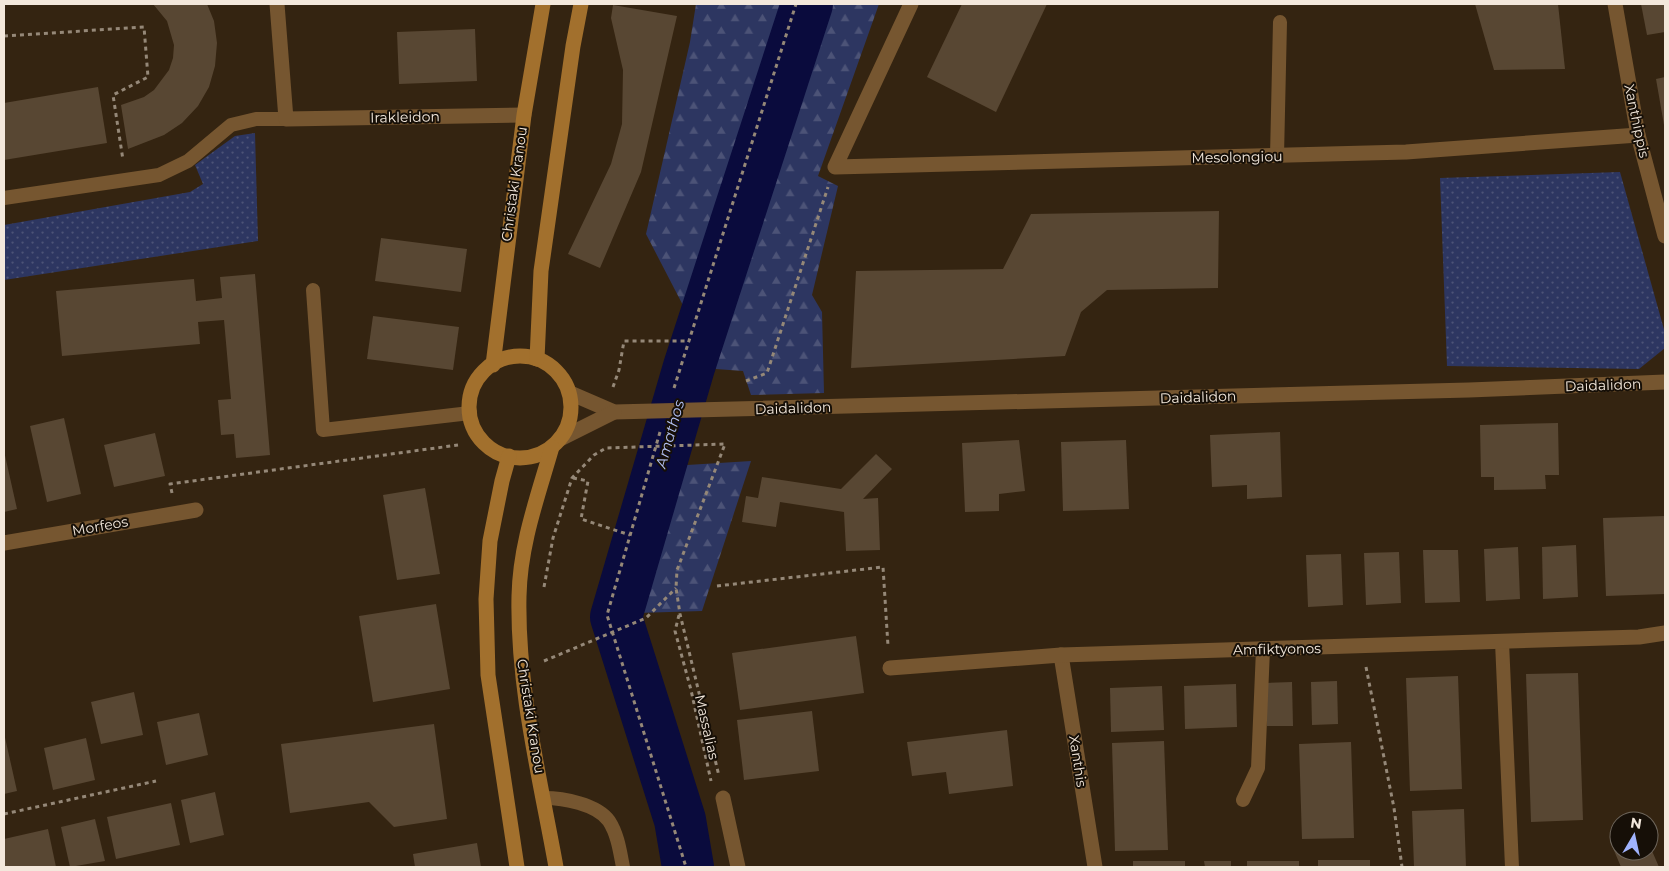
<svg xmlns="http://www.w3.org/2000/svg" width="1669" height="871" font-family="Montserrat,sans-serif">
	<style>
		.grass { fill: url(#grass-dots) }
		.forest { fill: url(#forest-firs) }
		.lines { fill: none; stroke-linecap: round; stroke-linejoin: round }
		.river { stroke: #0a0b3d; stroke-width: 52 }
		.building { fill: #584733 }
		.path { stroke: #958878; stroke-width: 3; stroke-dasharray: 4 4; stroke-linecap: butt }
		.lane { stroke: #765630; stroke-width: 14 }
		.street { stroke: #765630; stroke-width: 15 }
		.secondary { stroke: #a2702d; stroke-width: 15 }
		.labels { text-anchor: middle; stroke-width: 4; stroke-linejoin: round; paint-order: stroke }
		.street-label { font-size: 14px; fill: #f3e8dc; stroke: #160f07 }
		.water-label { font-size: 15px; font-style: italic; fill: #b3c1f4; stroke: #160f07 }
	</style>
	<defs>
		<pattern id="grass-dots" width="8" height="8" patternUnits="userSpaceOnUse" patternTransform="scale(1.25)"><rect width="8" height="8" fill="#2d3661"/><path d="M2 2h.1M6 6h.1" fill="none" stroke="#4c5377" stroke-width="1.8" stroke-linecap="round"/></pattern>
		<pattern id="forest-firs" width="22" height="20" patternUnits="userSpaceOnUse" patternTransform="scale(1.25)"><rect width="22" height="20" fill="#2d3661"/><path d="M5 1l3.5 6h-7zM16 11l3.5 6h-7z" fill="#4c5377"/></pattern>
	</defs>
	<rect width="100%" height="100%" fill="#342411"/>
	<g class="grass">
		<polygon points="255,133 258,241 4,280 4,225 190,192 203,184 195,165 235,136"/>
		<polygon points="1620,172 1665,333 1665,348 1639,369 1447,366 1440,178"/>
	</g>
	<g class="forest">
		<polygon points="696,4 879,4 818,176 838,186 812,295 822,312 824,393 751,395 743,371 716,369 646,234 690,42"/>
		<polygon points="751,461 702,611 637,613 687,465"/>
	</g>
	<g class="lines">
		<polyline class="river" points="688,867 680,820 616,617 689,367 807,4"/>
	</g>
	<g class="building">
		<polygon points="153,4 207,4 214,21 217,43 215,66 209,87 198,106 182,123 164,135 128,149 121,105 144,97 154,90 169,70 173,58 174,45 167,21"/>
		<polygon points="962,4 1047,4 996,112 927,77"/>
		<polygon points="1475,4 1558,4 1565,69 1494,70"/>
		<polygon points="1641,4 1665,4 1665,32 1647,35"/>
		<polygon points="613,5 677,16 641,172 600,268 568,254 611,164 622,124 623,70 611,18"/>
		<polygon points="475,29 477,81 399,84 397,32"/>
		<polygon points="1665,77 1665,125 1664,125 1656,79"/>
		<polygon points="98,87 107,143 4,160 4,103"/>
		<polygon points="1219,211 1218,288 1107,290 1081,312 1065,356 851,368 856,271 1003,269 1031,214"/>
		<polygon points="381,238 467,249 461,292 375,281"/>
		<polygon points="255,274 270,455 236,458 234,434 221,435 218,400 231,399 224,320 198,322 200,344 62,356 56,291 194,279 196,301 222,298 220,277"/>
		<polygon points="373,316 459,327 453,370 367,359"/>
		<polygon points="64,418 81,494 47,502 30,426"/>
		<polygon points="1558,423 1559,475 1545,475 1546,489 1494,490 1494,477 1481,477 1480,425"/>
		<polygon points="1280,432 1282,497 1247,499 1247,485 1212,487 1210,435"/>
		<polygon points="155,433 165,476 114,487 104,445"/>
		<polygon points="1019,440 1025,491 999,494 999,511 965,512 962,443"/>
		<polygon points="1126,440 1129,509 1063,511 1061,442"/>
		<polygon points="4,451 17,509 4,512"/>
		<polygon points="876,454 892,469 863,499 878,498 880,550 846,551 844,512 780,502 776,527 742,522 746,496 758,498 762,477 841,489"/>
		<polygon points="425,488 440,574 397,580 383,495"/>
		<polygon points="1665,516 1665,594 1606,596 1603,518"/>
		<polygon points="1576,545 1578,597 1543,599 1542,547"/>
		<polygon points="1518,547 1520,599 1486,601 1484,549"/>
		<polygon points="1423,550 1458,550 1460,602 1425,603"/>
		<polygon points="1399,552 1401,603 1366,605 1364,553"/>
		<polygon points="1341,554 1343,605 1308,607 1306,555"/>
		<polygon points="436,604 450,689 373,702 359,616"/>
		<polygon points="856,636 864,693 740,710 732,653"/>
		<polygon points="1578,673 1583,820 1531,822 1526,674"/>
		<polygon points="1458,676 1462,789 1410,791 1406,678"/>
		<polygon points="1337,681 1338,724 1312,725 1311,682"/>
		<polygon points="1292,682 1293,726 1267,726 1265,683"/>
		<polygon points="1236,684 1237,727 1185,729 1184,686"/>
		<polygon points="1162,686 1164,730 1111,732 1110,688"/>
		<polygon points="134,692 143,735 101,744 91,702"/>
		<polygon points="812,711 819,771 744,780 737,720"/>
		<polygon points="199,713 208,755 166,765 157,722"/>
		<polygon points="434,724 447,819 394,827 369,802 290,813 281,744"/>
		<polygon points="1007,730 1013,786 949,794 946,772 912,776 907,742"/>
		<polygon points="4,733 17,791 4,794"/>
		<polygon points="86,738 95,780 53,790 44,748"/>
		<polygon points="1164,741 1168,850 1115,851 1112,743"/>
		<polygon points="1351,742 1354,838 1302,839 1299,744"/>
		<polygon points="215,792 224,835 190,843 181,800"/>
		<polygon points="171,803 180,845 116,859 107,817"/>
		<polygon points="1464,809 1466,867 1414,867 1412,811"/>
		<polygon points="95,819 105,861 70,867 61,827"/>
		<polygon points="48,829 56,867 4,867 4,839"/>
		<polygon points="1619,838 1619,851 1649,851 1649,844 1659,867 1621,867 1610,841"/>
		<polygon points="477,843 481,867 415,867 413,854"/>
		<rect x="1318" y="860" width="52" height="7"/>
		<rect x="1133" y="861" width="52" height="6"/>
		<polygon points="1204,861 1231,861 1231,867 1205,867"/>
		<rect x="1247" y="861" width="52" height="6"/>
	</g>
	<g class="lines">
		<g class="path">
			<polyline points="4,36 144,27 148,77 113,95 123,160"/>
			<polyline points="746,381 767,373 828,187"/>
			<polyline points="613,387 619,370 624,341 688,341"/>
			<polyline points="674,388 796,4"/>
			<polyline points="660,432 607,615 686,867"/>
			<polyline points="573,478 588,481 581,519 630,535"/>
			<polyline points="172,493 170,484 458,445"/>
			<polyline points="717,586 883,567 888,646"/>
			<polyline points="544,587 553,538 572,478 594,455 606,448 725,444 677,570 676,588 680,614 719,776"/>
			<polyline points="679,615 675,631 691,690 711,781"/>
			<polyline points="544,661 646,618 676,588"/>
			<polyline points="1366,667 1394,808 1402,867"/>
			<polyline points="4,814 156,781"/>
		</g>
		<g class="lane">
			<polyline points="1277,156 1280,22"/>
			<polyline points="4,198 159,175 188,161 231,125 256,119 286,119"/>
			<polyline points="313,290 323,430 470,413"/>
			<polyline points="1502,642 1512,867"/>
			<path d="M 544,798 C 563,798 597,804 609,821 C 618,835 620,852 623,867"/>
			<polyline points="1243,800 1258,768 1263,649"/>
		</g>
		<g class="street">
			<polyline points="277,4 286,119 524,115"/>
			<polyline points="911,4 835,167 1406,152 1638,135"/>
			<polyline points="1615,4 1638,135 1665,236"/>
			<polyline points="570,393 614,412 1469,390 1665,382"/>
			<polyline points="560,439 614,412"/>
			<polyline points="4,543 196,510"/>
			<polyline points="1061,655 1095,867"/>
			<polyline points="890,668 1061,655 1639,637 1665,633"/>
			<polyline points="723,798 738,867"/>
		</g>
		<g class="secondary">
			<circle cx="520" cy="407" r="51"/>
			<polyline points="537,359 541,271 573,46 581,4"/>
			<polyline points="493,365 524,115 543,4"/>
			<path d="M 552,447 C 538,496 520,544 519,596 C 517,687 540,778 556,867"/>
			<polyline points="509,456 502,481 490,541 486,599 488,675 517,867"/>
		</g>
	</g>
	<g class="labels">
		<g class="street-label">
			<text transform="translate(405 117) rotate(-1)" y="5">Irakleidon</text>
			<text transform="translate(1637 121) rotate(78)" y="5">Xanthippis</text>
			<text transform="translate(1237 157) rotate(-1)" y="5">Mesolongiou</text>
			<text transform="translate(514 184) rotate(-82)" y="5">Christaki Kranou</text>
			<text transform="translate(1603 385) rotate(-2)" y="5">Daidalidon</text>
			<text transform="translate(1198 397) rotate(-2)" y="5">Daidalidon</text>
			<text transform="translate(793 408) rotate(-2)" y="5">Daidalidon</text>
			<text transform="translate(100 526) rotate(-10)" y="5">Morfeos</text>
			<text transform="translate(1277 649) rotate(-1)" y="5">Amfiktyonos</text>
			<text transform="translate(531 716) rotate(81)" y="5">Christaki Kranou</text>
			<text transform="translate(707 727) rotate(77)" y="5">Massalias</text>
			<text transform="translate(1078 761) rotate(81)" y="5">Xanthis</text>
		</g>
		<g class="water-label">
			<text transform="translate(670 434) rotate(-74)" y="5">Amathos</text>
		</g>
	</g>
	<rect width="1669" height="871" fill="none" stroke="#f3e8dc" stroke-width="10"/>
	<g transform="translate(1634 836) rotate(9)"><circle r="24" fill="#160f07" stroke="#6e665c"/>
	<path d="M0-4L9 19L0 12L-9 19Z" fill="#a0b3fd"/>
	<text y="-8" font-size="14" font-weight="bold" text-anchor="middle" fill="#f3e8dc">N</text>
	</g>
</svg>
